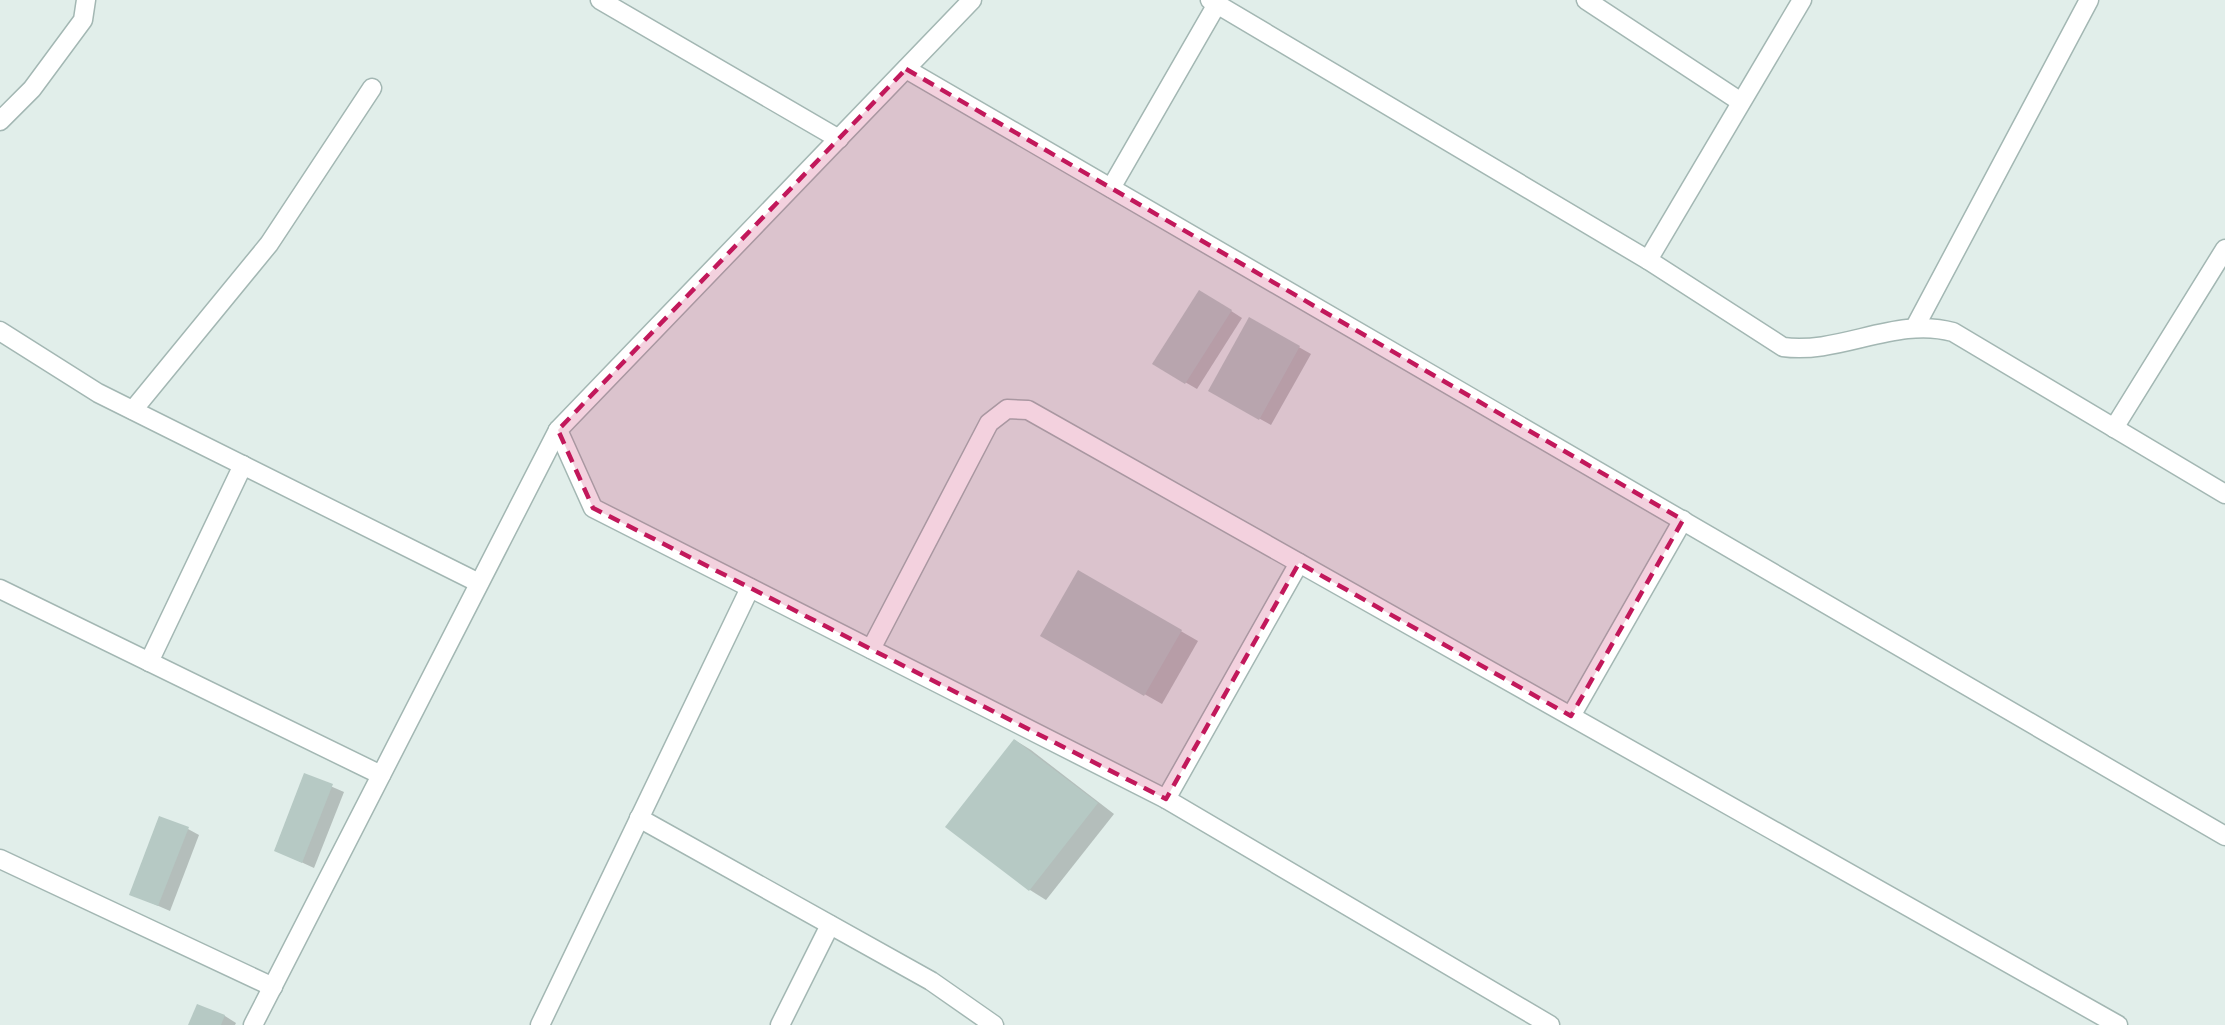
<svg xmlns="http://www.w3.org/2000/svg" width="2225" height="1025" font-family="'PT Sans Narrow',sans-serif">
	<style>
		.shadow { fill: #0003 }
		.building { fill: #b6c9c4 }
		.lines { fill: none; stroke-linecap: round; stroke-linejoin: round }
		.street-casing { stroke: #a3b7b3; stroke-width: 21 }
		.street { stroke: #fff; stroke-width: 18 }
		.marked { fill: #c2185b; fill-opacity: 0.2; stroke: #c2185b; stroke-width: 4.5; stroke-dasharray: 12 8; stroke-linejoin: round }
	</style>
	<rect width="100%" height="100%" fill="#e1eeea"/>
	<g class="shadow">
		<polygon points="1211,298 1242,318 1197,389 1154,364"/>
		<polygon points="1249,319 1311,354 1271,425 1210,391"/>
		<polygon points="1078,572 1198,641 1162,704 1042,636"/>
		<polygon points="1015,740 1031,750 1114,814 1046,900 1030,890 947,827"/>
		<polygon points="305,775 344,792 314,868 275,850"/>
		<polygon points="188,829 199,835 170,911 131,894"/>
		<polygon points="197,1006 225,1016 236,1023 235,1025 190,1025"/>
	</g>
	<g class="building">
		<polygon points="1199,290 1232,310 1185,384 1152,364"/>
		<polygon points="1249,317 1300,346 1259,420 1208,391"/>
		<polygon points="1078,570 1182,630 1144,696 1040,636"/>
		<polygon points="1014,739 1098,803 1029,891 945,827"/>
		<polygon points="304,773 333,784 302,863 274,851"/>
		<polygon points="159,816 189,827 158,906 129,895"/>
		<polygon points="197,1004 225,1015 221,1025 188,1025"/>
	</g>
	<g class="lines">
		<g class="street-casing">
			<g id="street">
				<polyline points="600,0 839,139"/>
				<polyline points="972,0 558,430 593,508 1166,799 1550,1025"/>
				<path d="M 1210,0 L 1648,260 L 1783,347 C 1840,355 1896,316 1953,332 L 2225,494"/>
				<polyline points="1586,0 1741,102"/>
				<polyline points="906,69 2225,836"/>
				<polyline points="0,121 32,89 83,20 86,0"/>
				<polyline points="1111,188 1217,4"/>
				<polyline points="1648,260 1802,0"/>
				<polyline points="1915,327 2089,0"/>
				<polyline points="0,331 98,393 479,583"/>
				<polyline points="133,410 269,244 372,88"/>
				<polyline points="2114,428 2225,249"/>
				<polyline points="0,589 381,775"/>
				<polyline points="871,649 989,423 1007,409 1028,410 2118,1025"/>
				<polyline points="149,662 243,465"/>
				<polyline points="1571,716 1683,520"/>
				<polyline points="1166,799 1299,563"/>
				<polyline points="639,818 931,981 994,1025"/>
				<polyline points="0,859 273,987"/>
				<polyline points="253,1025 558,430"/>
				<polyline points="540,1025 750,588"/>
				<polyline points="780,1025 830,925"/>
			</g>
		</g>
		<use href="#street" class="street"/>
	</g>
	<path class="marked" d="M 906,69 L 1683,520 L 1571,716 L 1299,563 L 1166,799 L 593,508 L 558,430 Z"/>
</svg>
